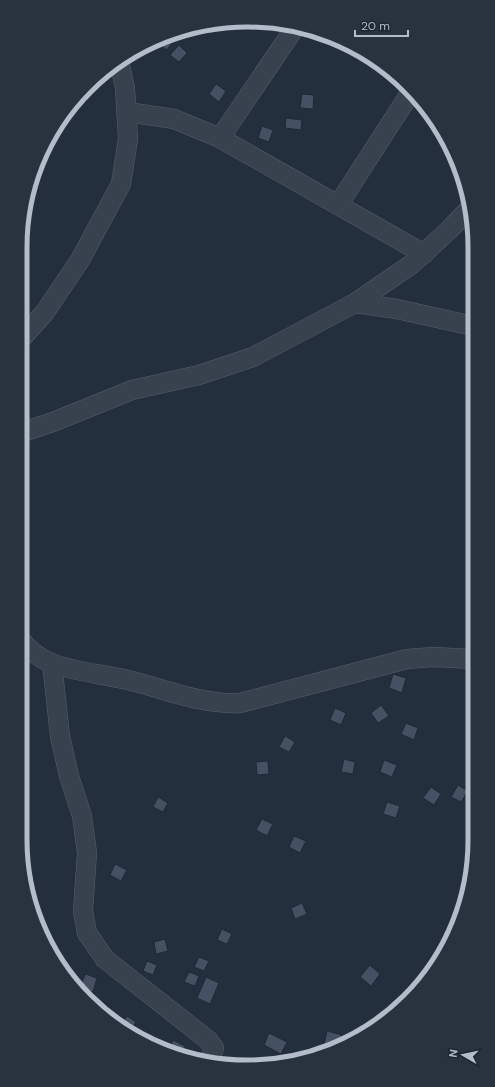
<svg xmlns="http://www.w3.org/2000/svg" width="495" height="1087" font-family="'DM Sans',sans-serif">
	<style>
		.building { fill: #455162; stroke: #1f2835 }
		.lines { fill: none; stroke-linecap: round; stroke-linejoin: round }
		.street-casing { stroke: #565f6c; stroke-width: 20 }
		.street { stroke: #38414e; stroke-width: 19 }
		.rim { fill: none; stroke: #b4bcc9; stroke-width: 5 }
	</style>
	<rect width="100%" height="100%" fill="#242f3e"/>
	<g class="building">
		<polygon points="170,35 175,38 167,50 159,44 164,37"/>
		<polygon points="179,45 187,53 179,62 170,55"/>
		<polygon points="216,84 226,91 219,102 209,94"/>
		<polygon points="302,94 314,95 313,109 300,108"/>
		<polygon points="286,118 302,120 301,130 285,128"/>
		<polygon points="262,126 273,130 269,142 258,138"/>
		<polygon points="473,261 473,274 468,272"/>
		<polygon points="393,674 406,678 402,693 389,688"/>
		<polygon points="381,705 389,716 378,723 371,713"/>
		<polygon points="335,708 346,713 341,725 330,720"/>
		<polygon points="406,723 418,728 414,740 401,734"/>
		<polygon points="285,736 295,742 289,752 279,747"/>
		<polygon points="344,759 355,762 353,774 341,772"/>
		<polygon points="384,760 397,765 392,777 380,772"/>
		<polygon points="268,761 269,774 257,775 256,762"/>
		<polygon points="458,785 468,791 461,802 451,797"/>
		<polygon points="431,787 441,794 434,805 423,798"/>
		<polygon points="158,797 168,803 163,812 153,807"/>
		<polygon points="387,802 400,806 396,818 383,814"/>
		<polygon points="262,819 273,824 267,836 256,830"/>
		<polygon points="294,836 306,841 300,853 289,847"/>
		<polygon points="115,864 127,870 121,881 110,875"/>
		<polygon points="302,903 307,914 295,919 291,908"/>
		<polygon points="222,929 232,934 227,944 217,940"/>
		<polygon points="165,939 168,951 156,954 154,942"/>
		<polygon points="199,957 209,961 204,971 194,967"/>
		<polygon points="147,961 157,965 153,975 143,971"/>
		<polygon points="370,965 380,974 371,986 360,977"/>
		<polygon points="189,972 199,976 195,986 184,982"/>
		<polygon points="85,974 97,978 93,992 80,988"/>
		<polygon points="206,977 219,983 210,1004 197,998"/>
		<polygon points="127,1016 136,1022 129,1033 121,1026"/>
		<polygon points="327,1031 342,1035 339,1045 334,1047 324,1044"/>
		<polygon points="269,1033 287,1042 281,1054 264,1045"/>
		<polygon points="173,1040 185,1046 181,1054 169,1050"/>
		<polygon points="273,1055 283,1058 281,1063 270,1063"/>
	</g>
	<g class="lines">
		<g class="street-casing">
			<g id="street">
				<polyline points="127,112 174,119 220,138 424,254"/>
				<polyline points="220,138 294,29"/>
				<polyline points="338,205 411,92"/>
				<polyline points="355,303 397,309 473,326"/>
				<polyline points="20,340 45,312 80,260 121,184 128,139 125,88 120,65"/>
				<polyline points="20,433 53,422 132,390 199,375 253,357 355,303 412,264 449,230 470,208"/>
				<path d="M 20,639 C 28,649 39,658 51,663 C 75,672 102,674 128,680 C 165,689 202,705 240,703 L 407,659 L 433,657 L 474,659"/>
				<polyline points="52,663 60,736 69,776 82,816 87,853 83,911 87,933 105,959 208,1040 214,1048 211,1057 207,1063"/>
			</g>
		</g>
		<use href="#street" class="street"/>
	</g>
	<path d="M0 0H495V1087H0ZM247 27H248A220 220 0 0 1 468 247V840A220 220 0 0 1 248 1060H247A220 220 0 0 1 27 840V247A220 220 0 0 1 247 27Z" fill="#29323f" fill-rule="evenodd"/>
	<path class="rim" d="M247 27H248A220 220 0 0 1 468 247V840A220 220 0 0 1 248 1060H247A220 220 0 0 1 27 840V247A220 220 0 0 1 247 27Z"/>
	<g transform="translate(463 1055) rotate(279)" stroke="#1d2633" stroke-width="3" paint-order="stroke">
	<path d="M0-3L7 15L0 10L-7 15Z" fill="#b4bcc9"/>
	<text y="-6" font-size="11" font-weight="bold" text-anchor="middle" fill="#b4bcc9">N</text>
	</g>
	<path d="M355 30v6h53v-6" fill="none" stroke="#b4bcc9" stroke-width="2"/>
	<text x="361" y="30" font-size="12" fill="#b4bcc9" stroke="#1d2633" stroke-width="3" paint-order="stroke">20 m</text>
</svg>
